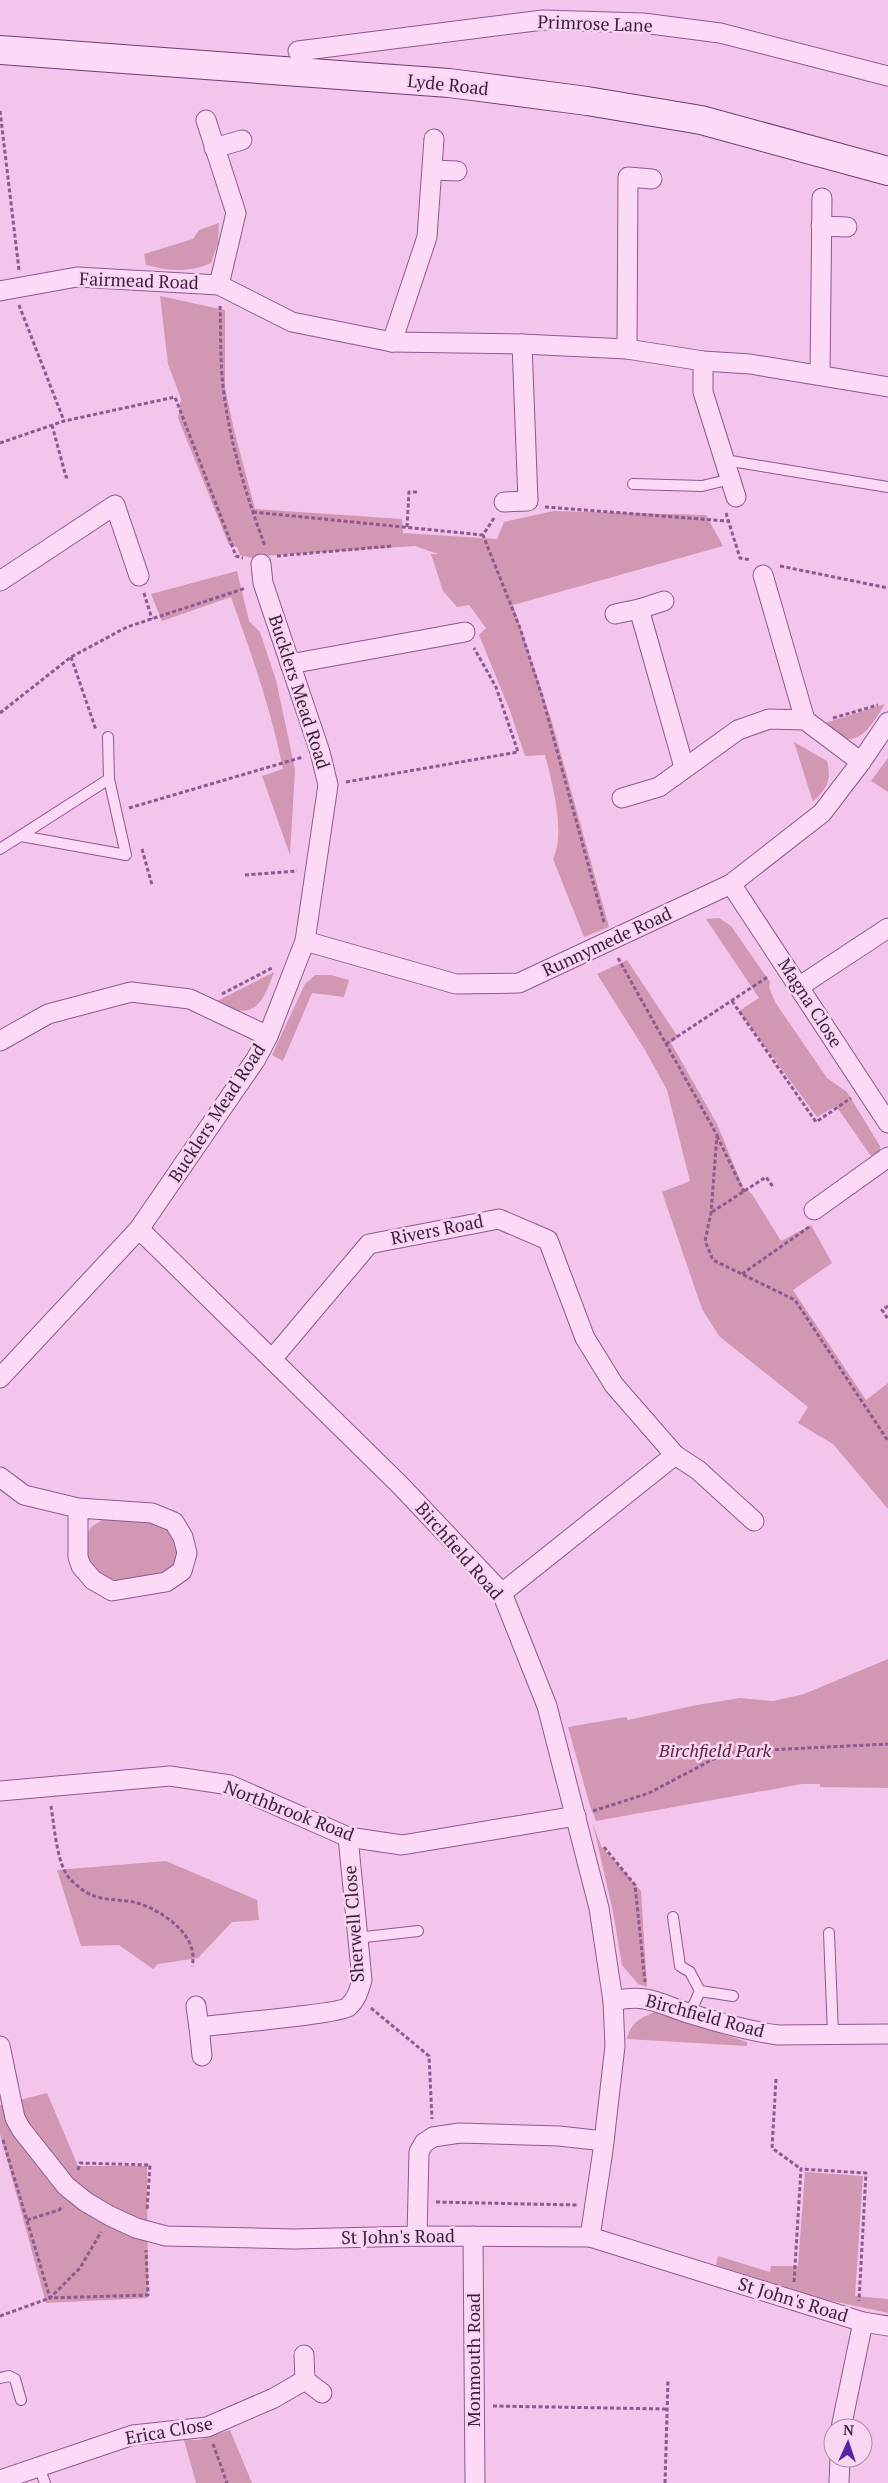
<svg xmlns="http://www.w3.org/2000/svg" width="888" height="2483" font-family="'PT Serif',serif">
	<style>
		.green { fill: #d297b2 }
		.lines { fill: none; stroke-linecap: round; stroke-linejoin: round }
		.lane-casing { stroke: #8e5890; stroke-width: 12 }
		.street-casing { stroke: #8e5890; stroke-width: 21 }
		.secondary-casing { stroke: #6e3c72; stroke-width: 30 }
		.path { stroke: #8e5890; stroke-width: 3; stroke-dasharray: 4 2.5; stroke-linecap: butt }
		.lane { stroke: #fcd9f7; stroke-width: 10 }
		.street { stroke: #fcd9f7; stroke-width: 19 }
		.secondary { stroke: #fcd9f7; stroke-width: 28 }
		.labels { text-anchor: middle; stroke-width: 5; stroke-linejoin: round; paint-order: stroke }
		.street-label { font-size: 18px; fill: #3c1e3f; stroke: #f9d5f4 }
		.park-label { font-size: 18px; font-style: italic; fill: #5d2235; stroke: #f9d5f4 }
	</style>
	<rect width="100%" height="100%" fill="#f3c5ed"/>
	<g class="green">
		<path d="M 219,223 L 218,243 L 211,263 C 188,273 170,271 146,265 L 144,254 L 193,239 L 199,230 Z"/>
		<path d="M 160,296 L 225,310 L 225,388 L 234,430 L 255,509 L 402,519 L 403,533 L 497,539 L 504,522 L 554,511 L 706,515 L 723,546 L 513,605 L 552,722 L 609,927 L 584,937 L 553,859 C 566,832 552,783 545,755 L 525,756 L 510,711 L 479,635 L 486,628 L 469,605 L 457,607 L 443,591 L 431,554 L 438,554 L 415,546 L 262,556 L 260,560 L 240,555 L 237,547 L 229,545 L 178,418 L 181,399 L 168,364 Z"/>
		<path d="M 237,571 L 249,621 L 260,632 L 276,680 L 295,769 L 290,855 L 262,776 L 283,769 C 271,709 252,656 231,597 L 162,621 L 151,594 Z"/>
		<path d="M 885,704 C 868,731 857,752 825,729 L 825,723 Z"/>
		<path d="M 794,742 L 827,761 C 832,782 827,787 813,802 Z"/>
		<polygon points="888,758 888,792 871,781"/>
		<polygon points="719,918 731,926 770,982 769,987 775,1002 827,1078 847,1092 880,1146 880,1151 871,1156 836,1106 817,1117 739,1011 759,998 706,919"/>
		<polygon points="627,960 678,1037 671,1043 717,1124 743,1187 752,1194 781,1241 811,1225 832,1263 793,1290 866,1400 888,1383 888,1509 833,1444 798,1423 808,1407 719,1336 702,1309 662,1192 690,1181 667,1090 645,1050 597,974"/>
		<path d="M 274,972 C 261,1009 252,1020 213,1003 Z"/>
		<polygon points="315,975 331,975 349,980 344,997 312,993 283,1061 272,1055 305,984"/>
		<polygon points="128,1518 167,1525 180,1554 168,1571 141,1579 113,1582 95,1575 86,1557 85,1540 91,1527 102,1520"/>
		<polygon points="888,1659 888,1788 820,1787 820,1784 802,1784 596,1821 590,1806 568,1727 626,1717 628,1720 697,1705 740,1698 773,1701 804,1694"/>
		<polygon points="593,1824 601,1846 641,1891 647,1987 638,1984 622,1965 613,1912"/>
		<polygon points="166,1861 257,1900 259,1920 232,1922 198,1958 158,1964 153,1969 119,1945 81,1946 57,1870"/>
		<path d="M 655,2012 L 747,2042 L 747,2046 L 627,2039 C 631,2022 640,2018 655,2012 Z"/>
		<polygon points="47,2093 78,2166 147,2166 148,2298 46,2303 0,2134 0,2105"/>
		<polygon points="805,2172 863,2176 855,2296 888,2299 888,2313 823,2299 716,2265 718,2256 770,2272 771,2266 798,2266"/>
		<polygon points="230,2430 252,2483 196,2483 184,2440 199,2440"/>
	</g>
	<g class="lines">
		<g class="lane-casing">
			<g id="lane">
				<polyline points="725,460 888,487"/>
				<polyline points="633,484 702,486 731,479"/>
				<polyline points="21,836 126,855 109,779"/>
				<polyline points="0,849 109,779 108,737"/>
				<polyline points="673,1917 680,1966 690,1972 700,1991 690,2013"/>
				<polyline points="829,1933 833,2034"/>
				<polyline points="356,1938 418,1931"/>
				<polyline points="700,1991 733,1996"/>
				<polyline points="0,2378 9,2376 15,2379 21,2400"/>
				<polyline points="39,2467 45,2483"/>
			</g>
		</g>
		<g class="street-casing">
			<g id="street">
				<polyline points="298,51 543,20 643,23 720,33 888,76"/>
				<polyline points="206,120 236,213 219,285"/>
				<polyline points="214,148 242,140"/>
				<polyline points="433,170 457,171"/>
				<polyline points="821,226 847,227"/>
				<polyline points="0,291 77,277 219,285 292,322 392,342 522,344 627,349 703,361 750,364 888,387"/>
				<polyline points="392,342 427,237 434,139"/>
				<polyline points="627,349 628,177 652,179"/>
				<polyline points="703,361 703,392 736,497"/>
				<polyline points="820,375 822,198"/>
				<polyline points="504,502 528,501 522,344"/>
				<polyline points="763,575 805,720"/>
				<polyline points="0,581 115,505 139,576"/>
				<polyline points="639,609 664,601"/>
				<polyline points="615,614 639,609 684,767"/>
				<polyline points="290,664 465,632"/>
				<polyline points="622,798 659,787 738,730 769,719 805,720 861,762"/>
				<polyline points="731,884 888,1123"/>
				<polyline points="305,941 456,984 519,983 731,884 822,813 861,762 888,722"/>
				<polyline points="800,986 888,928"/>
				<polyline points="0,1041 48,1014 131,992 190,999 268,1036"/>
				<polyline points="814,1210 888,1157"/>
				<polyline points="139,1229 400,1485 502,1593 547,1706 599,1908 613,2001 615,2046 603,2150 590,2237"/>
				<polyline points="273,1358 369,1244 499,1219 548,1240 585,1338 614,1385 675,1455 502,1593"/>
				<polyline points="0,1378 139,1229 256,1059 268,1036 305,941 328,785 320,752 263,583 261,564"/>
				<polyline points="675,1455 698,1470 754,1521"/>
				<polyline points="0,1477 24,1495 78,1508 152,1513 174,1522 183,1537 187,1553 182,1571 166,1582 112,1591 93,1580 81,1566 78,1557 78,1508"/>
				<polyline points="0,1791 170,1776 230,1785 348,1837 402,1845 576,1816"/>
				<path d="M 613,2001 C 648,1993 659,2004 691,2014 C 720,2023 749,2031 778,2035 L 888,2034"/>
				<polyline points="196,2006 199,2027"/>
				<polyline points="0,2046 15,2118 21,2129 66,2186 86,2202 110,2216 136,2228 166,2236 294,2239 417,2236 590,2237 863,2322 888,2326"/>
				<path d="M 202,2056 L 199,2027 C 221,2024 339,2014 348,2007 C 357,1999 359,1990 362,1980 L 348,1837"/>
				<polyline points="417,2236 419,2152 424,2143 433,2137 460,2133 559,2136 604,2141"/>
				<polyline points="473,2236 475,2483"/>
				<polyline points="304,2355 305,2380 322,2393"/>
				<polyline points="841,2428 863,2322"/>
				<polyline points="0,2480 133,2435 207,2427 274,2398 305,2380"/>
				<polyline points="839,2483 840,2458"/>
			</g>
		</g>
		<g class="secondary-casing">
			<polyline id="secondary" points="0,50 449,83 587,101 701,120 888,171"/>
		</g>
		<g class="path">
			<polyline points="0,111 19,270"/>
			<polyline points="19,305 64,421"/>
			<path d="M 220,306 C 221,332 220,360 223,386 C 229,440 246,495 265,546"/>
			<polyline points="52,425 66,477 70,477"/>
			<polyline points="0,443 64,421 175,397 236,556 243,558"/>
			<polyline points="545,507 728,521"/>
			<polyline points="253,512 483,535"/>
			<polyline points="726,513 740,558 751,560"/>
			<polyline points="494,518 483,535 520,628 542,696 604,922"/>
			<polyline points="407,527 409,492 417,492"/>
			<polyline points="277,556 392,546"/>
			<polyline points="780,566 888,588"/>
			<polyline points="144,593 152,619"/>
			<polyline points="71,657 96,730"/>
			<polyline points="0,713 71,657 127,627 246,588"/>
			<polyline points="833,718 878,705"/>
			<polyline points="346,782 518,752 496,687 474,648"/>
			<polyline points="129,808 303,757"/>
			<polyline points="142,849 152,885"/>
			<polyline points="245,875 297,871"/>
			<polyline points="618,958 717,1135 711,1213 705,1241 713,1260 795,1300 888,1441"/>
			<polyline points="222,994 274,967"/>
			<polyline points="732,1001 816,1122 851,1098"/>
			<polyline points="666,1044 769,976"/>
			<polyline points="717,1136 744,1192"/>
			<polyline points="712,1212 766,1177 774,1188"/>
			<polyline points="742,1274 809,1227"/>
			<polyline points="888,1306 882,1310 888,1319"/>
			<path d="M 51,1806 C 54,1824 57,1866 70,1879 C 75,1884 85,1893 92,1895 C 105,1901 123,1899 137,1903 C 162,1910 200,1936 192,1966"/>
			<polyline points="593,1811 649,1793 727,1752 888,1744"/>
			<polyline points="604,1847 635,1885 645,1982"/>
			<polyline points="371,2008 429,2056 432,2119"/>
			<polyline points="776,2079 772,2148 801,2169"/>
			<polyline points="3,2140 50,2298 148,2295 146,2250"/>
			<polyline points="78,2170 80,2163 150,2165 147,2211"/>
			<polyline points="436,2202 577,2205"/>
			<polyline points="27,2220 59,2210 63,2206"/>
			<polyline points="794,2282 801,2169 866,2173 859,2301"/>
			<polyline points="0,2316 50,2298 80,2268 101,2232"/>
			<polyline points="493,2406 667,2409"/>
			<polyline points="213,2444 227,2483"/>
			<polyline points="665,2483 668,2381"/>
		</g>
		<use href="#lane" class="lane"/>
		<use href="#street" class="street"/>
		<use href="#secondary" class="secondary"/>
	</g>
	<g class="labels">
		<g class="street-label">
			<text transform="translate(595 24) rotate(2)" y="6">Primrose Lane</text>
			<text transform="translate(448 85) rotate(6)" y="6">Lyde Road</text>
			<text transform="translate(139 281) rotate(2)" y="6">Fairmead Road</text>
			<text transform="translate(299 692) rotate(72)" y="6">Bucklers Mead Road</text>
			<text transform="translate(607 942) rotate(-25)" y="6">Runnymede Road</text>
			<text transform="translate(810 1003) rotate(57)" y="6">Magna Close</text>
			<text transform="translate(217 1113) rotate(-57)" y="6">Bucklers Mead Road</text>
			<text transform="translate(437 1230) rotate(-11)" y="6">Rivers Road</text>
			<text transform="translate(459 1551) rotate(49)" y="6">Birchfield Road</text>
			<text transform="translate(289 1811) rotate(21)" y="6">Northbrook Road</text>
			<text transform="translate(354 1924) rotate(-94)" y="6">Sherwell Close</text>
			<text transform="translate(705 2016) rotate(15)" y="6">Birchfield Road</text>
			<text transform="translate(398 2237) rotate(-1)" y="6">St John's Road</text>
			<text transform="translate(793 2300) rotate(17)" y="6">St John's Road</text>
			<text transform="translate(474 2360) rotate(-90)" y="6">Monmouth Road</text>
			<text transform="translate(169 2431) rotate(-10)" y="6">Erica Close</text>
		</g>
		<g class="park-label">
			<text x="715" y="1757">Birchfield Park</text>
		</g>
	</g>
	<g transform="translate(848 2443) rotate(3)"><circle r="24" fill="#f9d5f4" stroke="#ad8cac"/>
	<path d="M0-4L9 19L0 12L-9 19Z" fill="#5a22a5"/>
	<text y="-8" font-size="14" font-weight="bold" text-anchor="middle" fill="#3c1e3f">N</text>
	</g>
</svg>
